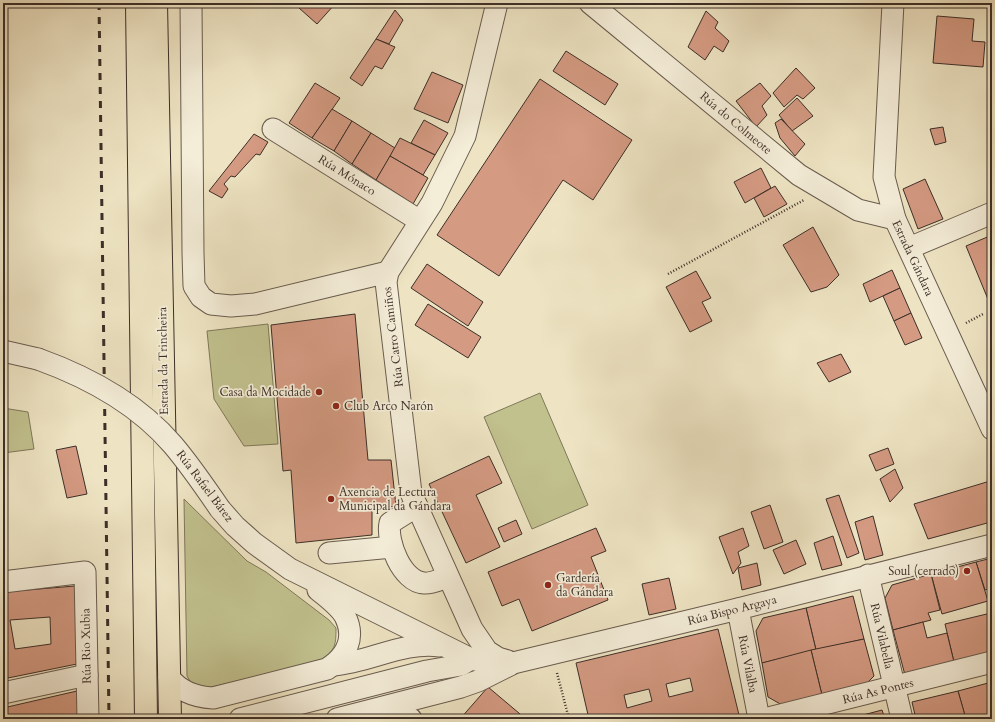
<svg xmlns="http://www.w3.org/2000/svg" width="995" height="722" font-family="Cardo,serif">
	<style>
		.green { fill: #c1c18e; stroke: #7f785b }
		.building { fill: #d49a82; stroke: #3d2f28; fill-rule: evenodd }
		.lines { fill: none; stroke-linecap: round; stroke-linejoin: round }
		.minor-casing { stroke: #695c4f; stroke-width: 23 }
		.highway-casing { stroke: #3d2f28; stroke-width: 24 }
		.path { stroke: #3d2f28; stroke-width: 2.5; stroke-dasharray: 1 2; stroke-linecap: butt }
		.minor { stroke: #f4edd8; stroke-width: 21 }
		.highway { stroke: #eee4c3; stroke-width: 22 }
		.rail { stroke: #3d2f28; stroke-width: 3; stroke-dasharray: 7 7; stroke-linecap: butt }
		.minor-bridge-casing { stroke: #695c4f; stroke-width: 23; stroke-linecap: butt }
		.minor-bridge { stroke: #f4edd8; stroke-width: 21 }
		.poi-dot { fill: #8f2418; stroke: #f4edd8; stroke-width: 1.5 }
		.labels { text-anchor: middle; stroke-width: 3.5; stroke-linejoin: round; paint-order: stroke }
		.street-label { font-size: 12px; fill: #3d2f28; stroke: #f4edd8 }
		.poi-label { font-size: 12px; fill: #3d2f28; stroke: #f4edd8; text-anchor: start }
	</style>
	<rect width="100%" height="100%" fill="#eee4c3"/>
	<filter id="stains"><feTurbulence type="fractalNoise" baseFrequency=".005" numOctaves="4"/><feColorMatrix values="0 0 0 0 .2 0 0 0 0 .09 0 0 0 0 .02 0 0 0 .5 -.17"/></filter>
	<radialGradient id="worn" r=".72"><stop offset=".6" stop-color="#630" stop-opacity="0"/><stop offset="1" stop-color="#630" stop-opacity=".3"/></radialGradient>
	<g class="green">
		<polygon points="268,324 278,444 244,446 214,399 207,331"/>
		<polygon points="540,393 588,505 532,529 484,417"/>
		<polygon points="3,408 28,412 34,449 3,453"/>
		<path d="M 184,499 L 247,561 L 266,572 L 329,620 L 336,628 C 336,647 335,650 319,661 L 204,689 L 192,685 L 187,676 Z"/>
	</g>
	<g class="building">
		<polygon points="303,3 334,3 335,4 317,24 299,8"/>
		<polygon points="395,10 403,20 389,44 376,39"/>
		<polygon points="706,11 718,22 715,28 729,41 723,52 714,46 705,60 688,47"/>
		<polygon points="937,16 974,19 972,41 985,42 983,67 933,63"/>
		<polygon points="376,39 395,47 382,69 375,66 362,86 350,78"/>
		<polygon points="566,51 618,84 605,105 553,71"/>
		<polygon points="796,68 815,88 803,99 797,95 784,107 773,93"/>
		<polygon points="432,72 463,85 448,123 414,109"/>
		<polygon points="540,79 632,140 593,200 563,180 499,276 437,235"/>
		<polygon points="315,83 340,98 312,138 289,123"/>
		<polygon points="760,83 771,96 762,106 767,115 756,127 736,101"/>
		<polygon points="797,98 813,116 792,131 779,115"/>
		<polygon points="332,109 352,121 334,151 312,138"/>
		<polygon points="781,119 805,144 795,156 780,138 775,123"/>
		<polygon points="424,120 448,133 435,155 411,143"/>
		<polygon points="352,121 371,133 352,164 334,151"/>
		<polygon points="943,127 946,142 935,145 930,129"/>
		<polygon points="371,133 395,148 376,180 352,164"/>
		<polygon points="254,134 268,142 260,155 256,154 235,177 231,176 224,184 228,189 222,198 209,191"/>
		<polygon points="400,138 435,155 423,175 390,156"/>
		<polygon points="390,156 428,178 413,204 376,180"/>
		<polygon points="761,168 771,188 745,203 734,182"/>
		<polygon points="925,179 943,219 918,229 903,189"/>
		<polygon points="775,186 787,204 764,217 754,198"/>
		<polygon points="813,227 839,275 827,287 811,292 783,245"/>
		<polygon points="992,235 992,309 966,246"/>
		<polygon points="427,264 483,302 468,326 411,288"/>
		<polygon points="892,270 900,288 870,302 863,284"/>
		<polygon points="696,271 711,298 702,302 712,321 690,332 666,287"/>
		<polygon points="900,288 911,313 894,321 883,296"/>
		<polygon points="428,304 481,337 468,358 415,325"/>
		<polygon points="911,313 922,338 905,345 894,321"/>
		<polygon points="355,314 368,460 391,460 396,506 372,509 372,535 296,543 291,470 283,471 271,325"/>
		<polygon points="841,354 851,372 829,382 817,363"/>
		<polygon points="76,446 87,494 67,498 56,450"/>
		<polygon points="888,448 894,464 876,471 869,455"/>
		<polygon points="489,456 502,483 476,495 500,547 466,563 429,484"/>
		<polygon points="895,469 903,488 890,502 880,479"/>
		<polygon points="990,481 992,486 992,520 991,522 928,539 914,504"/>
		<polygon points="839,495 859,553 847,558 826,499"/>
		<polygon points="770,505 783,542 764,549 751,512"/>
		<polygon points="873,516 883,555 865,560 855,522"/>
		<polygon points="516,520 522,534 504,542 498,528"/>
		<polygon points="596,528 606,551 591,557 608,600 532,631 519,599 502,606 488,572"/>
		<polygon points="743,528 749,546 738,552 741,563 733,574 719,537"/>
		<polygon points="833,536 842,565 822,570 814,543"/>
		<polygon points="796,540 806,564 784,574 773,550"/>
		<polygon points="992,558 992,588 985,590 976,562"/>
		<polygon points="976,562 988,601 942,614 931,574"/>
		<polygon points="757,563 761,585 742,590 738,568"/>
		<polygon points="931,574 940,610 928,613 931,620 893,630 885,598 892,585"/>
		<polygon points="669,578 676,609 649,615 642,584"/>
		<path d="M 75,586 L 77,664 L 3,679 L 3,592 ZM 50,617 L 51,644 L 15,649 L 10,620 Z"/>
		<polygon points="853,596 864,639 816,650 806,608"/>
		<polygon points="806,608 816,650 762,663 756,631 763,618"/>
		<polygon points="991,613 992,652 954,662 945,624"/>
		<polygon points="923,622 927,638 947,633 954,662 905,675 893,630"/>
		<path d="M 718,629 L 740,719 L 589,719 L 576,663 ZM 690,678 L 693,691 L 669,697 L 666,684 ZM 649,689 L 652,701 L 627,708 L 624,695 Z"/>
		<polygon points="864,639 874,676 865,685 822,695 811,650"/>
		<polygon points="811,650 822,695 782,705 768,697 762,663"/>
		<polygon points="992,682 992,719 966,719 958,691"/>
		<polygon points="488,687 526,719 460,719"/>
		<polygon points="77,691 78,719 4,719 3,708"/>
		<polygon points="958,691 966,719 916,719 912,702"/>
		<polygon points="882,710 885,719 848,719"/>
	</g>
	<g class="lines">
		<g class="minor-casing">
			<g id="minor">
				<polyline points="191,3 193,253 194,286 201,297 211,304 231,306 255,304 388,272"/>
				<polyline points="497,3 465,136 432,203 388,272 386,282 411,493 472,629 487,651 498,658 508,661"/>
				<polyline points="590,3 799,175 858,210 895,219"/>
				<polyline points="893,3 884,177 895,219 992,429"/>
				<polyline points="273,129 420,221"/>
				<polyline points="909,248 992,213"/>
				<polyline points="3,351 38,359"/>
				<path d="M 417,506 L 390,523 C 386,541 402,582 424,583 C 431,584 441,579 448,577"/>
				<polyline points="220,509 235,526 254,543 290,569 471,659 489,663 513,663 738,609 992,545"/>
				<polyline points="329,553 392,547"/>
				<polyline points="868,575 902,719"/>
				<polyline points="3,582 85,572 88,719"/>
				<polyline points="738,609 759,719"/>
				<path d="M 334,665 C 370,662 403,641 440,646"/>
				<path d="M 169,677 C 179,691 196,697 213,698 L 327,669 C 346,657 356,638 345,616 C 339,606 327,597 318,590"/>
				<polyline points="3,693 87,675"/>
				<polyline points="394,705 411,719"/>
				<polyline points="240,719 427,671 461,665 471,659"/>
				<polyline points="337,719 461,687 478,681 510,665"/>
				<polyline points="764,719 992,662"/>
			</g>
		</g>
		<g class="highway-casing">
			<g id="highway">
				<polyline points="137,3 146,719"/>
				<polyline points="156,3 170,719"/>
			</g>
		</g>
		<g class="path">
			<polyline points="668,274 804,200"/>
			<polyline points="966,323 983,314"/>
			<polyline points="557,673 569,719"/>
		</g>
		<use href="#minor" class="minor"/>
		<use href="#highway" class="highway"/>
		<polyline class="rail" points="99,3 109,719"/>
		<g class="minor-bridge-casing">
			<path id="minor-bridge" d="M 38,359 C 88,377 138,404 173,445 C 190,465 205,487 220,509"/>
		</g>
		<use href="#minor-bridge" class="minor-bridge"/>
	</g>
	<g class="poi-dot">
		<circle cx="319" cy="392" r="4"/>
		<circle cx="336" cy="406" r="4"/>
		<circle cx="331" cy="499" r="4"/>
		<circle cx="967" cy="571" r="4"/>
		<circle cx="548" cy="585" r="4"/>
	</g>
	<g class="labels">
		<g class="street-label">
			<text transform="translate(736 123) rotate(40)" y="4">Rúa do Colmeote</text>
			<text transform="translate(347 175) rotate(32)" y="4">Rúa Mónaco</text>
			<text transform="translate(913 258) rotate(65)" y="4">Estrada Gándara</text>
			<text transform="translate(393 337) rotate(-97)" y="4">Rúa Catro Camiños</text>
			<text transform="translate(163 361) rotate(-91)" y="4">Estrada da Trincheira</text>
			<text transform="translate(205 486) rotate(53)" y="4">Rúa Rafael Bárez</text>
			<text transform="translate(732 610) rotate(-14)" y="4">Rúa Bispo Argaya</text>
			<text transform="translate(882 636) rotate(77)" y="4">Rúa Vilabella</text>
			<text transform="translate(86 646) rotate(-91)" y="4">Rúa Rio Xubia</text>
			<text transform="translate(748 664) rotate(79)" y="4">Rúa Vilalba</text>
			<text transform="translate(878 691) rotate(-14)" y="4">Rúa As Pontes</text>
		</g>
		<g class="poi-label">
			<text x="311" y="396" text-anchor="end">Casa da Mocidade</text>
			<text x="344" y="410">Club Arco Narón</text>
			<text x="339" y="496">Axencia de Lectura<tspan x="339" dy="14">Municipal da Gándara</tspan></text>
			<text x="959" y="575" text-anchor="end">Soul (cerrado)</text>
			<text x="556" y="582">Gardería<tspan x="556" dy="14">da Gándara</tspan></text>
		</g>
	</g>
	<rect width="995" height="722" fill="none" stroke="#eee4c3" stroke-width="16"/>
	<rect x="4" y="4" width="987" height="714" fill="none" stroke="#3d2f28" stroke-width="2"/>
	<rect x="8" y="8" width="979" height="706" fill="none" stroke="#3d2f28"/>
	<rect width="100%" height="100%" filter="url(#stains)"/>
	<rect width="100%" height="100%" fill="url(#worn)"/>
</svg>
